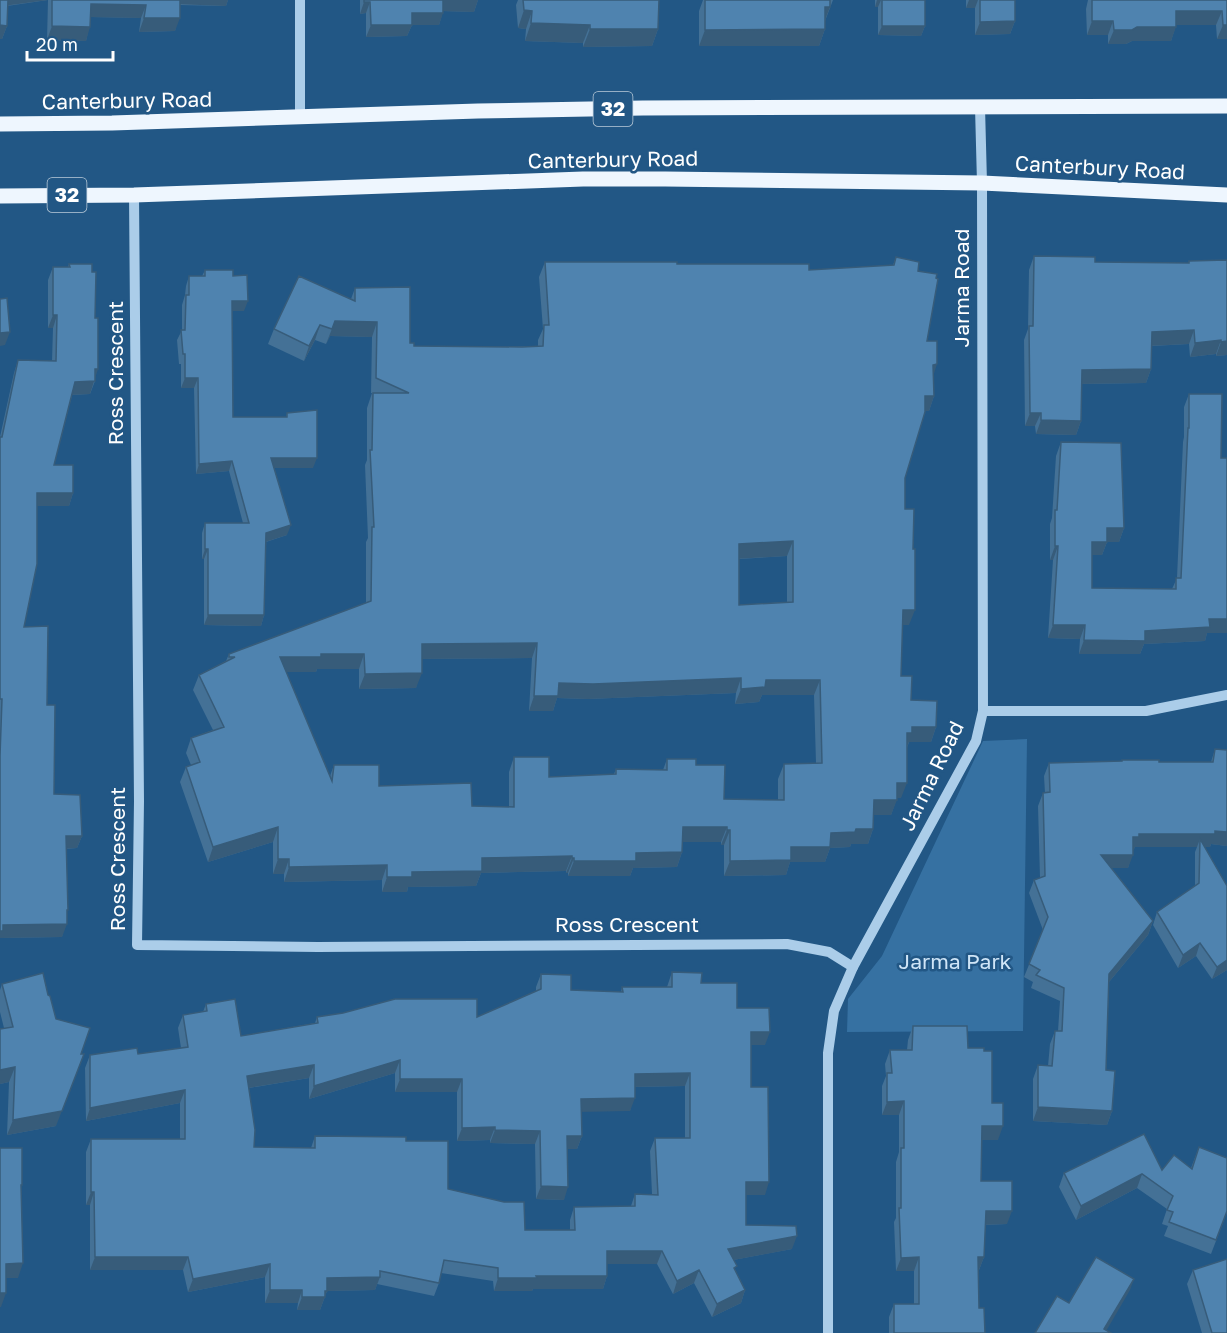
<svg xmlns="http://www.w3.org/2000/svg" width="1227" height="1333" font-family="'Golos Text',sans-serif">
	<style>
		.green { fill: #3671a2 }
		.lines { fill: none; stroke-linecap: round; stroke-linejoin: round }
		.minor { stroke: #abcde9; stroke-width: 10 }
		.major { stroke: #eef6fe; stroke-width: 15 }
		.wall { fill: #447196; fill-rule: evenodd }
		.shaded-wall { fill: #375c7a }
		.building { fill: #4f83af; stroke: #375c7a; stroke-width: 1.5; fill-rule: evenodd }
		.labels { text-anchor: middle; stroke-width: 5; stroke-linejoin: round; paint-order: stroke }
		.shield { fill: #225785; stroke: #bdcdda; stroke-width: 1.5 }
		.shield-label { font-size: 20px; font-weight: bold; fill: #fff }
		.street-label { font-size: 21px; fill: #fff; stroke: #225785 }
		.park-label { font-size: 21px; fill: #cfe5f7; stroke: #225785 }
	</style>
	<rect width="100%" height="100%" fill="#225785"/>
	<polygon class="green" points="1027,739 1023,1031 847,1032 848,999 882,956 983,741"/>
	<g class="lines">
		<g class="minor">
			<polyline points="300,117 300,0"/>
			<polyline points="134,195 139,801 137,945 318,947 787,944 829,952 853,967"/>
			<polyline points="983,711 1146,711 1227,695"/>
			<polyline points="828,1333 828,1053 834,1011 853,967 976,741 983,711 982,183 980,107"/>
		</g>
		<g class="major">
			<polyline points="0,124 112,123 478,111 643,108 1227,106"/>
			<polyline points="0,196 134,195 583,179 665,179 982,183 1227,195"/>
		</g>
	</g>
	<g class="wall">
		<polygon points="0,0 228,0 226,6 180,5 175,31 139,32 141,18 91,17 86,41 47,40 48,0 7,6 7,26 2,39 0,39"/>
		<polygon points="360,0 478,0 474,12 443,11 439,25 412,25 407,36 366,37 366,13 360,14"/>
		<polygon points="518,0 659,0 658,29 652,46 583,47 583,43 525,41 526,29 518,28 516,5"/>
		<polygon points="703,0 833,0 825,21 825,29 819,46 699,46 699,11"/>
		<polygon points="875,0 925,0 925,26 921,36 878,35 878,7 875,7"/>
		<polygon points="966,0 1015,0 1015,21 1010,34 975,35 975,8 966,8"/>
		<polygon points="1088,0 1227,0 1227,39 1217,39 1216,25 1176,25 1171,41 1132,41 1126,44 1108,44 1108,35 1087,35 1086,9"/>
		<polygon points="1034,256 1095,262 1188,263 1189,261 1227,260 1227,355 1216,356 1216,354 1190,357 1189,344 1152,346 1151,369 1146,383 1082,384 1081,421 1076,435 1036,434 1035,426 1025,426 1024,340 1028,329 1029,270"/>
		<path d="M 896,257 L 918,271 L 927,341 L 933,376 L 934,396 L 929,411 L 925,411 L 905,478 L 905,509 L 909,625 L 902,625 L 901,676 L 911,700 L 936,727 L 931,742 L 909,742 L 907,748 L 901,798 L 897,798 L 891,815 L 874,815 L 873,829 L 868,844 L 851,844 L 850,847 L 830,848 L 825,862 L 790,862 L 786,875 L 724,876 L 724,845 L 721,845 L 721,842 L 682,842 L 682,852 L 677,867 L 633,868 L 630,876 L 568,876 L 568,873 L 566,873 L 566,871 L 481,873 L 476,886 L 408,887 L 407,892 L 382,892 L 382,880 L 284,882 L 284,874 L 273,874 L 273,842 L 208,862 L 180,782 L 186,767 L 191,765 L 186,753 L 191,738 L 213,730 L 193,690 L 199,675 L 226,661 L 229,654 L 366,603 L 366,542 L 368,538 L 365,465 L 367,460 L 367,408 L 372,393 L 371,393 L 372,337 L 330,336 L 326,344 L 315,340 L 304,361 L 268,344 L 274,329 L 351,299 L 355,288 L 410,343 L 414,346 L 466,347 L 538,346 L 538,340 L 543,329 L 539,277 L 545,262 L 677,264 L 809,270 L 893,265 ZM 787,556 L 787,602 L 739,605 L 739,559 ZM 532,658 L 529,711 L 553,711 L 557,698 L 588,699 L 736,693 L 735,704 L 759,702 L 762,695 L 814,695 L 816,763 L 784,764 L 778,779 L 778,800 L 724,799 L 696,765 L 667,759 L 663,770 L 616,769 L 614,774 L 549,777 L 514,757 L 509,772 L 509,807 L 472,806 L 379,786 L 334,765 L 330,776 L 286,672 L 316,672 L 317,669 L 359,669 L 359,689 L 416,688 L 422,659 Z"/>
		<polygon points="69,264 95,381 90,394 72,395 54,465 73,493 69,506 37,506 24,627 47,705 54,794 82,836 77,848 66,849 67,914 62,937 0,938 0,939 0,437 14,373 18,360 52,361 53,328 48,328 48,280 53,267 68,267"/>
		<polygon points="205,270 233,276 244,311 232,311 233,417 286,417 287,413 313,468 274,468 287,535 266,542 264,615 261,626 204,625 204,559 202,559 202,533 205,523 243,523 229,471 196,474 194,388 181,388 181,364 179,364 177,340 182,330 182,305 185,295 186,286 189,276 202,276"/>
		<polygon points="1189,394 1221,458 1227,458 1227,633 1207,633 1205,641 1144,644 1140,654 1079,654 1080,639 1048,638 1053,560 1050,560 1050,524 1052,518 1056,456 1061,442 1124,528 1119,542 1107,542 1102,555 1092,555 1092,588 1172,589 1177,578 1183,442 1184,437 1184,407"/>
		<polygon points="1215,749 1227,750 1227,846 1211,844 1210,847 1205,847 1227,970 1212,979 1196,956 1178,968 1153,925 1157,912 1195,886 1195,852 1197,847 1135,847 1133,850 1128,868 1111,868 1153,921 1148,935 1109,982 1106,1070 1112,1111 1107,1125 1033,1121 1033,1079 1038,1065 1048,1066 1050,1044 1055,1031 1058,1031 1060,1001 1031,988 1033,982 1024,977 1043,930 1029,893 1034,880 1040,878 1038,806 1043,793 1045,793 1044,776 1049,763 1211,762"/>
		<path d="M 672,972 L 701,983 L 737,1008 L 765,1045 L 751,1045 L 751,1087 L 765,1195 L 746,1195 L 746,1225 L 792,1249 L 733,1260 L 735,1271 L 745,1290 L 741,1303 L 712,1317 L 694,1283 L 673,1294 L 657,1264 L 607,1264 L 607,1276 L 603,1289 L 533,1289 L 532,1291 L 494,1291 L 493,1281 L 441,1273 L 439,1283 L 434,1296 L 377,1284 L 375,1290 L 327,1291 L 320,1310 L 297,1310 L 298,1303 L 265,1303 L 265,1277 L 188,1292 L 183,1270 L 90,1270 L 90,1205 L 86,1205 L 86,1152 L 91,1139 L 180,1139 L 180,1103 L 86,1121 L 85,1068 L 90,1055 L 138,1054 L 181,1048 L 178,1028 L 183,1015 L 203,1012 L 206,1004 L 241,1036 L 315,1023 L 317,1017 L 477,1017 L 536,991 L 536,987 L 541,974 L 571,990 L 621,992 L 622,987 L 667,987 ZM 395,1073 L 395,1092 L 457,1092 L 457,1141 L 490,1140 L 490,1143 L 535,1144 L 536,1199 L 564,1200 L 567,1149 L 577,1149 L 582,1136 L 581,1111 L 630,1111 L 635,1087 L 685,1086 L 685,1138 L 655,1138 L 650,1151 L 652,1194 L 635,1194 L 631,1206 L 574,1207 L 570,1220 L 570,1230 L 525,1230 L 448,1189 L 406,1141 L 315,1136 L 311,1148 L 254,1147 L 249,1088 L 309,1078 L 309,1099 Z"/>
		<polygon points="2,984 56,1126 7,1135 9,1082 0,1084 0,1029 4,1028 0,1012 0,990"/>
		<polygon points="913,1026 968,1048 992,1103 998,1140 982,1140 981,1181 1007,1224 985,1225 984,1257 979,1270 978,1270 979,1308 985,1333 889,1333 889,1317 894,1304 914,1304 914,1271 896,1271 894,1222 896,1218 896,1162 899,1152 899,1115 882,1115 882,1086 886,1076 885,1064 890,1050 907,1050 908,1040"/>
		<polygon points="1199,1147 1227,1212 1211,1254 1164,1236 1168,1226 1162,1224 1167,1209 1137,1188 1076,1220 1059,1187 1064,1173 1191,1168"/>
		<polygon points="1193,1270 1227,1333 1202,1333 1187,1284"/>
	</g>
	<g class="shaded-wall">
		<polygon points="5,0 48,0 3,6"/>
		<polygon points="176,0 228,0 226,6 175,4"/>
		<polygon points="443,0 478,0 474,12 439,11"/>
		<polygon points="877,0 881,0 878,7 875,7"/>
		<polygon points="969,0 978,0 975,8 966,8"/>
		<polygon points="364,2 370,2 366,13 360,14"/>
		<polygon points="91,4 146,5 141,18 86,17"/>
		<polygon points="825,7 830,7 824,23"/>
		<polygon points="524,10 532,11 526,29 518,28"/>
		<polygon points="1176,11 1222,11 1216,25 1171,25"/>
		<polygon points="412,13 443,13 439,25 412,25 407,36 366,37 371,25"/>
		<polygon points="144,18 180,18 175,31 139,32"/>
		<polygon points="1015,21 1010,34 975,35 980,22"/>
		<polygon points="1092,21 1113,21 1108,35 1087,35"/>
		<polygon points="531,23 590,25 583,43 525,41"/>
		<polygon points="0,25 7,26 2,39 0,39"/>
		<polygon points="1223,25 1227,25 1227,39 1217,39"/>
		<polygon points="52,26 90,27 86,41 47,40"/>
		<polygon points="882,26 925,26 921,36 878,35"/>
		<polygon points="1137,27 1176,27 1171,41 1132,41 1126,44 1108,44 1114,30"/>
		<polygon points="590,29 658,29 652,46 583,47"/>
		<polygon points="825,29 819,46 699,46 705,30"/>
		<polygon points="232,301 248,301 244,311 229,311"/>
		<polygon points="53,315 57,315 53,328 48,328"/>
		<polygon points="335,321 377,322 372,337 330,336 326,344"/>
		<polygon points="320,325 315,340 304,361 309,346"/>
		<polygon points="1194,330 1189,344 1147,346 1152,332"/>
		<polygon points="10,332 5,345 0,346 0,333"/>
		<polygon points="1221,340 1216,354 1190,357 1195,343"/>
		<polygon points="1227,341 1227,355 1216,356 1221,342"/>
		<polygon points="937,364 932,380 933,365"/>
		<polygon points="95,369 98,369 90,394 70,395 75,382"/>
		<polygon points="1151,369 1146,383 1077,384 1082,370"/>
		<polygon points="185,378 198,378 194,388 181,388"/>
		<polygon points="925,396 934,396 929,411 920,411"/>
		<polygon points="1030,413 1041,413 1035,426 1025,426"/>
		<polygon points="1041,420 1081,421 1076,435 1036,434"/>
		<polygon points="271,458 317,458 313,468 268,468"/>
		<polygon points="232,461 229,471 196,474 199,464"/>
		<polygon points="37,493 73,493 69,506 33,506"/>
		<polygon points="291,525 287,535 262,543 266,533"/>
		<polygon points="1107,528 1124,528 1119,542 1107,542 1102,555 1087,555 1092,542"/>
		<polygon points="793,541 787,556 734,559 739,544"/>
		<polygon points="1055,546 1058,546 1053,560 1050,560"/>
		<polygon points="205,549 208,549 204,559 202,559"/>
		<polygon points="903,610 915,610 909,625 897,625"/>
		<polygon points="208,615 264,615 261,626 204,625"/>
		<polygon points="1209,619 1227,619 1227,633 1207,633 1205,641 1144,644 1140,654 1079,654 1084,640"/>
		<polygon points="1053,625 1085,625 1080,639 1048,638"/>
		<polygon points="537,643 532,658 417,659 422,644"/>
		<polygon points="321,654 364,654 359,669 317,669 316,672 274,672 280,657"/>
		<polygon points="422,673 416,688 359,689 365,674"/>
		<polygon points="741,678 736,693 588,699 557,698 553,711 529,711 534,696 559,683"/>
		<polygon points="766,680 820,680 814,695 762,695 759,702 735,704 741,689"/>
		<polygon points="912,727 936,727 931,742 909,742 906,748 907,733"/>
		<polygon points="897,783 907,783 901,798 891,798"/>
		<polygon points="874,800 897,800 891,815 868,815"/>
		<polygon points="278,827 273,842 208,862 213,847"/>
		<polygon points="683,827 727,827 721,842 677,842"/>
		<polygon points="856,829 873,829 868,844 851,844 850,847 830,848 825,862 790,862 786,875 724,876 730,861 791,847 831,833"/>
		<polygon points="727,830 730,830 724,845 721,845"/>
		<polygon points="1215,831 1227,832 1227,846 1211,844 1210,847 1200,847 1200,839 1197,847 1135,847 1134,850 1128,850 1133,837 1139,834"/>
		<polygon points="66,836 82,836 77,848 61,849"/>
		<polygon points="682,852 677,867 633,868 630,876 568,876 574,861 636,853"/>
		<polygon points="1101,855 1133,855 1128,868 1096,868"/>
		<polygon points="572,856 566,871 481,873 476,886 408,887 407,892 382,892 387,877 482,858"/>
		<polygon points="572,858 574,858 568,873 566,873"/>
		<polygon points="278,859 289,859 284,874 273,874"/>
		<polygon points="387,865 382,880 284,882 289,867"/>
		<polygon points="1153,921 1148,935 1104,988 1109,974"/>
		<polygon points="67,924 62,937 0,938 0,939 0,931 3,925"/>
		<polygon points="1200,943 1196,956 1178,968 1183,955"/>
		<polygon points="1227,960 1227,970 1212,979 1217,967"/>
		<polygon points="751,1032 770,1032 765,1045 746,1045"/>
		<polygon points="84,1054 56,1126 7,1135 13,1120"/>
		<polygon points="400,1060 395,1073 309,1099 314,1086"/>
		<polygon points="314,1065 309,1078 242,1089 247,1076"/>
		<polygon points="15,1067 9,1082 0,1084 0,1070"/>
		<polygon points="690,1073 685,1086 630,1087 635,1074"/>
		<polygon points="400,1079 462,1079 457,1092 395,1092"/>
		<polygon points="185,1090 180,1103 86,1121 90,1108"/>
		<polygon points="635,1098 630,1111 576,1112 581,1099"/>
		<polygon points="904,1101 899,1115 882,1115 887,1102"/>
		<polygon points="1038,1107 1112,1111 1107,1125 1033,1121"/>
		<polygon points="982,1126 1003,1126 998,1140 977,1140"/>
		<polygon points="495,1127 490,1140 457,1141 462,1128"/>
		<polygon points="495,1130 540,1131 535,1144 490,1143"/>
		<polygon points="567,1136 582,1136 577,1149 562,1149"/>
		<polygon points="1142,1174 1137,1188 1076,1220 1081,1206"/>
		<polygon points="746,1182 769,1182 765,1195 742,1195"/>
		<polygon points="541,1186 568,1187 564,1200 536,1199"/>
		<polygon points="91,1192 94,1192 90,1205 86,1205"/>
		<polygon points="986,1211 1012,1211 1007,1224 981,1225"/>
		<polygon points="797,1236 792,1249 723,1262 728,1249"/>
		<polygon points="607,1251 662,1251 657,1264 603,1264"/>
		<polygon points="95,1257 188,1257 183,1270 90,1270"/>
		<polygon points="919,1257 914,1271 896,1271 901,1258"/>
		<polygon points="978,1257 984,1257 979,1270 973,1270"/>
		<polygon points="23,1263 18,1278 0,1278 6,1264"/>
		<polygon points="270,1264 265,1277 188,1292 193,1279"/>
		<polygon points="699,1270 694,1283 673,1294 677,1281"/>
		<polygon points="536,1276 607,1276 603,1289 533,1289 532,1291 494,1291 498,1278"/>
		<polygon points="380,1277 375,1290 327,1291 320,1310 297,1310 302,1297 327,1278"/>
		<polygon points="1134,1279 1130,1290 1105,1333 1104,1329"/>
		<polygon points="270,1290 302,1290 298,1303 265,1303"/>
		<polygon points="745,1290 741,1303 712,1317 717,1304"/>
		<polygon points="0,1293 6,1293 1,1307 0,1307"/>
	</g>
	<g class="building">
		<polygon points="0,0 8,0 7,26 0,25"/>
		<polygon points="52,0 180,0 180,18 144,18 146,5 91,4 90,27 52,26"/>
		<polygon points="364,0 443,0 443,13 412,13 412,25 371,25 370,2 364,2"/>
		<polygon points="523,0 659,0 658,29 590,29 590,25 531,23 532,11 524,10"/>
		<polygon points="705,0 830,0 830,7 825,7 825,29 705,30"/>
		<rect x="882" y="0" width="43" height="26"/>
		<polygon points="980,0 1015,0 1015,21 980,22"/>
		<polygon points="1092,0 1227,0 1227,25 1223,25 1222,11 1176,11 1176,27 1137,27 1132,30 1114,30 1113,21 1092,21"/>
		<polygon points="1034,256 1095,257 1095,262 1189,263 1189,261 1227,260 1227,341 1221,342 1221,340 1195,343 1194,330 1152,332 1151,369 1082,370 1081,421 1041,420 1041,413 1030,413 1029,326 1033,326"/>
		<path d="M 896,257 L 919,262 L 918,271 L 937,274 L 936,278 L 938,279 L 927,341 L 937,341 L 937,364 L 933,365 L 934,396 L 925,396 L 925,412 L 905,478 L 905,509 L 914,509 L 913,549 L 915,549 L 915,610 L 903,610 L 901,676 L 912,676 L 911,700 L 937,701 L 936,727 L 912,727 L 912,733 L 907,733 L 907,783 L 897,783 L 897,800 L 874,800 L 873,829 L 856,829 L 855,832 L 831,833 L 830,847 L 791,847 L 791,860 L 730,861 L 730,830 L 727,830 L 727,827 L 683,827 L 682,852 L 636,853 L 636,861 L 574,861 L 574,858 L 572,858 L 572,856 L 482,858 L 482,871 L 412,872 L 412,877 L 387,877 L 387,865 L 289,867 L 289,859 L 278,859 L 278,827 L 213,847 L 186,767 L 200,762 L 191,738 L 224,727 L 199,675 L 235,657 L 229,657 L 229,654 L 371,601 L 372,527 L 374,527 L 370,450 L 372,450 L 373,393 L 409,393 L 376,378 L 377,322 L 335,321 L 332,329 L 320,325 L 309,346 L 274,329 L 299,276 L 355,301 L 355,288 L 410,287 L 410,343 L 414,343 L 414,346 L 522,347 L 543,346 L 544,325 L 549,325 L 545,262 L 677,262 L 677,264 L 809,264 L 809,270 L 894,265 ZM 793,541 L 793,602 L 739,605 L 739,544 ZM 537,643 L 534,696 L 558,696 L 559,683 L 593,684 L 741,678 L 741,689 L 765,687 L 766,680 L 820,680 L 822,763 L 784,764 L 784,800 L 724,799 L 725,765 L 696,765 L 696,759 L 667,759 L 667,770 L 616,769 L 616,774 L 549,777 L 549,757 L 514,757 L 514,807 L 472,806 L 471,783 L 379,786 L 379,765 L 334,765 L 332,781 L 280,657 L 321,657 L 321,654 L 364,654 L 365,674 L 422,673 L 422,644 Z"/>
		<polygon points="69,264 92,264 92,272 96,272 95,318 98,318 98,369 95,369 95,381 75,382 54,465 73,465 73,493 37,493 37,564 24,627 48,626 47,705 55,705 54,794 80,795 82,836 66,836 68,910 67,910 67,924 3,925 3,931 0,931 0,756 2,699 0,699 0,437 2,437 18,360 56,361 57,315 53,315 53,267 70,267"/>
		<polygon points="205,270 233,270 233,276 247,275 248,301 232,301 233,417 287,417 287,413 317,410 317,458 271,458 291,525 266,533 264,615 208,615 208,549 205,549 205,523 249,523 232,461 199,464 198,378 185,378 185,354 183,354 181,330 185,330 186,295 189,295 189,276 205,276"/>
		<polygon points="7,298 10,332 0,333 0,299"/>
		<polygon points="1189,394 1222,394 1221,458 1227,458 1227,619 1209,619 1210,627 1145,631 1145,641 1084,640 1085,625 1053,625 1058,546 1055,546 1055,510 1057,510 1061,442 1121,443 1124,528 1107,528 1107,542 1092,542 1092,588 1176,589 1176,578 1181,578 1188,428 1189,428"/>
		<polygon points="1215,749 1227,750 1227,832 1215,831 1215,834 1139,834 1139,837 1133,837 1133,855 1101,855 1153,921 1109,974 1106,1070 1115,1071 1112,1111 1038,1107 1038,1065 1052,1066 1055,1031 1062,1031 1064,988 1036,975 1040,970 1029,964 1048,917 1034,880 1045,876 1043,793 1050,792 1049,763 1122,761 1122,760 1159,760 1159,762 1213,762"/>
		<polygon points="1200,839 1227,886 1227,960 1217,967 1200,943 1183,955 1157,912 1199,883"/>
		<path d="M 672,972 L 702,973 L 701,983 L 737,983 L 737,1008 L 769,1008 L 770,1032 L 751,1032 L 751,1087 L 768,1087 L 769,1182 L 746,1182 L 746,1225 L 796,1226 L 797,1236 L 728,1249 L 737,1266 L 734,1268 L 745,1290 L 717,1304 L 699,1270 L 677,1281 L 662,1251 L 607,1251 L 607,1276 L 536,1276 L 537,1278 L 498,1278 L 498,1268 L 444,1260 L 439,1283 L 380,1271 L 380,1277 L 327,1278 L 327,1291 L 325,1291 L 325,1297 L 302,1297 L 302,1290 L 270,1290 L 270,1264 L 193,1279 L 188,1257 L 95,1257 L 94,1192 L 91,1192 L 91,1139 L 185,1139 L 185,1090 L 90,1108 L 90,1055 L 137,1048 L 138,1054 L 188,1047 L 183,1015 L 207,1011 L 206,1004 L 235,999 L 241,1036 L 318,1023 L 317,1017 L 343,1013 L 395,999 L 477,999 L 477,1017 L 541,989 L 541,974 L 571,975 L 571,990 L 623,992 L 622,987 L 672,987 ZM 400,1060 L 400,1079 L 462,1079 L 462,1128 L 495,1127 L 495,1130 L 540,1131 L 541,1186 L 568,1187 L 567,1136 L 582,1136 L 581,1099 L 635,1098 L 635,1074 L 690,1073 L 690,1138 L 655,1138 L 658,1195 L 635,1194 L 635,1206 L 574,1207 L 575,1230 L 525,1230 L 524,1202 L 504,1202 L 448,1189 L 448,1141 L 406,1141 L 406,1137 L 315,1136 L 315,1148 L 254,1147 L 255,1130 L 247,1076 L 314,1065 L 314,1086 Z"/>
		<polygon points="43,973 48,995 50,996 56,1019 90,1028 81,1054 84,1054 62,1111 13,1120 15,1067 0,1070 0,1029 13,1027 2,984"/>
		<polygon points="913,1026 967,1026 968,1048 984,1048 984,1051 992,1051 992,1103 1003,1103 1003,1126 982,1126 981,1181 1012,1181 1012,1211 986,1211 984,1257 978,1257 979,1308 984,1308 985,1333 894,1333 894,1304 919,1304 919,1257 901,1258 899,1208 901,1208 901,1148 904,1148 904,1101 887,1102 887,1073 892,1073 890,1050 912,1050"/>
		<polygon points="1144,1134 1162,1170 1174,1155 1192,1169 1199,1147 1227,1158 1227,1211 1216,1240 1169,1222 1173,1212 1167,1210 1173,1196 1142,1174 1081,1206 1064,1173"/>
		<polygon points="0,1148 22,1148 22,1185 21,1185 23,1263 6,1264 6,1293 0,1293"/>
		<polygon points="1096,1257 1134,1279 1104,1329 1111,1333 1035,1333 1057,1296 1069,1303"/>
		<polygon points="1227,1259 1227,1333 1212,1333 1193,1270"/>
	</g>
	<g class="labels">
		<g class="shield">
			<rect x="593.5" y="92" width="39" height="34" rx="4.5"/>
			<rect x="47.5" y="178" width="39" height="34" rx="4.5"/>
		</g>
		<g class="shield-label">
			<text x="613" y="116">32</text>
			<text x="67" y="202">32</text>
		</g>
		<g class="street-label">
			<text transform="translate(127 101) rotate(-1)" y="7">Canterbury Road</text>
			<text transform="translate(613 160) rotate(-1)" y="7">Canterbury Road</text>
			<text transform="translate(1100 168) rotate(3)" y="7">Canterbury Road</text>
			<text transform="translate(962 288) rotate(-90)" y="7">Jarma Road</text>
			<text transform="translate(116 373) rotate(-90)" y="7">Ross Crescent</text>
			<text transform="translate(932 776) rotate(-64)" y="7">Jarma Road</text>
			<text transform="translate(118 859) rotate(-90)" y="7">Ross Crescent</text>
			<text x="627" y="932">Ross Crescent</text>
		</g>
		<g class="park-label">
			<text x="955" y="969">Jarma Park</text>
		</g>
	</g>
	<path d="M27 51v9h86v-9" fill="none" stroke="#ffffff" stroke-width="3"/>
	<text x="36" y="51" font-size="18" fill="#ffffff" stroke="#225785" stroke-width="4.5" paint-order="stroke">20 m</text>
</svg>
